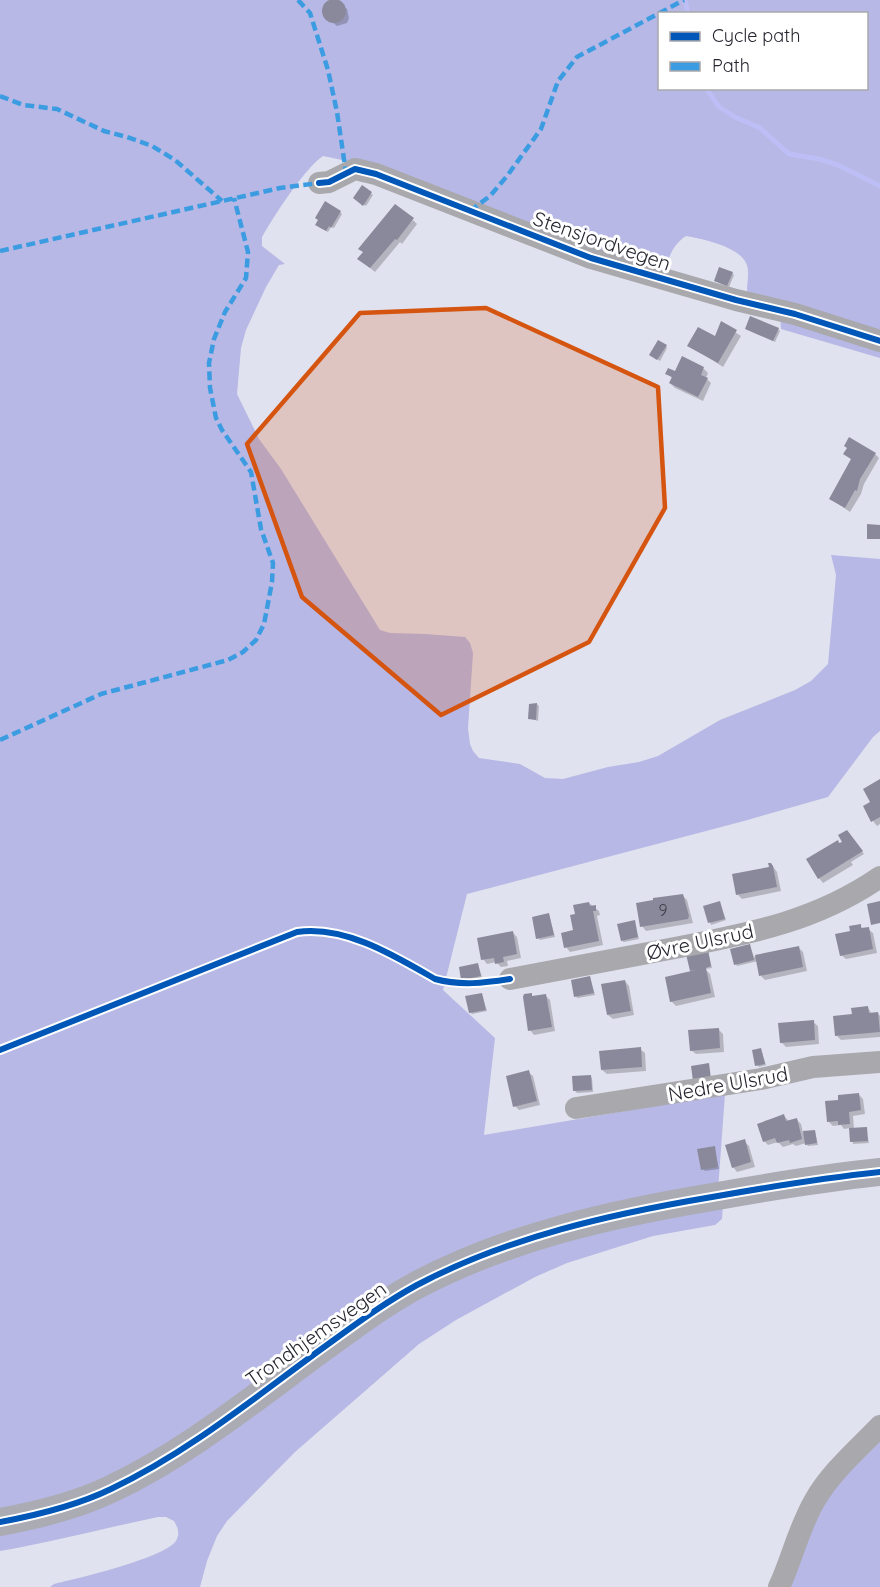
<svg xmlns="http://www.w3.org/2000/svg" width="880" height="1587" font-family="Quicksand,sans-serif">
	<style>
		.forest { fill: #b7b8e5; fill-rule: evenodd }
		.shadow { fill: #0003 }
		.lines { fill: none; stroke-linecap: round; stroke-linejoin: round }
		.stream { stroke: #bdbef5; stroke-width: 5 }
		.building { fill: #8a899b }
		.minor { stroke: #a8a8ad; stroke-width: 22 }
		.major { stroke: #aaabb3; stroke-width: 28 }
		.quiet { stroke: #3c9ce1; stroke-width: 4.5; stroke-dasharray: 9 4.5; stroke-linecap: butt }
		.cycleway-casing { stroke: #fff; stroke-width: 10 }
		.cycleway { stroke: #0057b8; stroke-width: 6 }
		.marked { fill: #d45410; fill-opacity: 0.2; stroke: #d45410; stroke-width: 4.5; stroke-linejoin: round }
		.labels { text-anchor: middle; stroke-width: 6; stroke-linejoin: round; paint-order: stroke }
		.number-label { font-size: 16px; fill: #3e3f4a }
		.street-label { font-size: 20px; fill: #25262f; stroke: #fff }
	</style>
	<rect width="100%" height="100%" fill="#e1e2ef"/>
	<g class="forest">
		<path d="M 0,0 L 880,0 L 880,358 L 781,329 L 780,311 L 747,291 C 747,283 750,270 746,263 C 738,246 702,239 686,236 C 670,246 667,264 662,280 L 397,182 L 342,160 L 323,156 C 304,169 274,216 262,237 L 262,246 L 285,264 L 279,265 L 266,287 L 246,330 L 241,348 L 237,394 L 259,439 L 281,469 L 380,630 L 390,633 L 425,634 L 465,637 L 470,643 L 473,653 L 468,728 L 470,744 L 473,751 L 479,758 L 520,764 L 545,778 L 563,779 L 608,767 L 639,762 L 658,756 L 720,720 L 795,690 L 811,681 L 828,664 L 836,575 L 831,555 L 880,559 L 880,731 L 873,737 L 828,797 L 744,821 L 467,894 L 443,990 L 495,1038 L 484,1135 L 725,1094 L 718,1190 L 723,1203 L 722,1219 L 715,1225 L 653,1236 L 567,1263 L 535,1277 L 456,1320 L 419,1344 L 295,1452 L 227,1521 L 217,1536 L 207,1561 L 200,1587 L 50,1587 L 54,1584 C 75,1579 170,1557 177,1539 C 180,1532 177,1526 174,1521 L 166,1517 L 158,1517 C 105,1528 53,1542 0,1551 ZM 660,14 L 866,14 L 866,88 L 660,88 Z"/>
		<polygon points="880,1427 880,1587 775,1587 794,1536"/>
	</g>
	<g class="shadow">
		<polygon points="335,0 347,9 349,18 347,23 337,26 325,16 324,8 328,2"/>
		<polygon points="363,187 373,195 366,206 357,200"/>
		<polygon points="340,212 342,214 334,228 331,227 328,232 319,227"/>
		<polygon points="413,220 417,224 402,244 400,242 375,272 364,263"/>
		<polygon points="732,273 734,275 729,287 715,281"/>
		<polygon points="721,323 741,336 723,367 689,345 715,339"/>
		<polygon points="747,329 778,329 780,331 775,342"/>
		<polygon points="666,346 667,348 660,361 652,356"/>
		<polygon points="683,358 704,369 708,373 706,378 711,383 703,401 675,388 670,383 673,379 667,373 675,373"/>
		<polygon points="845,454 875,454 879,458 864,484 861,494 850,512 831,499 852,460"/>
		<polygon points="537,704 539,706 538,721 530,718"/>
		<polygon points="880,781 880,824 877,826 873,821 872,802"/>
		<polygon points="849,833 864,854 851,862 853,865 823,883 819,878"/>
		<polygon points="771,864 777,872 781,891 742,899 738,895 770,868"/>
		<polygon points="683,896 687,900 693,923 646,931 642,926"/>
		<polygon points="589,903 599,911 600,915 597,916 603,945 570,952 566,947 575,932 576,915"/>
		<polygon points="720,903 726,920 711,925 705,907"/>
		<polygon points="549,915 555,937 540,940 538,938"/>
		<polygon points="634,922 639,939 624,942 622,941"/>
		<polygon points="860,926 864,929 868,929 873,933 877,953 846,959 841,955 852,932"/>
		<polygon points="513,933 517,937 521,958 507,961 508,966 501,967 496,962 487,964 483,959"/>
		<polygon points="750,946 754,957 799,948 803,952 807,971 765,980 761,976 758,961 737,966 736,964"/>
		<polygon points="708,951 712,968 705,969 710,974 715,997 676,1006 671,1001 693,972 691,970"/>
		<polygon points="478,965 482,977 464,981 462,979"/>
		<polygon points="590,977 595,995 578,998 576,997"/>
		<polygon points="625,981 629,986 634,1015 613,1019 608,1015"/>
		<polygon points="482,995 487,1011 472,1014 470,1012"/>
		<polygon points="531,995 534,997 545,995 550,1000 555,1031 534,1035 530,1030"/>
		<polygon points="868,1008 872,1014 878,1013 880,1016 880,1037 841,1040 837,1036 853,1015"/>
		<polygon points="813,1022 818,1026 819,1044 786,1047 781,1042"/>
		<polygon points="718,1029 723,1034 724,1052 696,1054 691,1050"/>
		<polygon points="640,1049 645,1053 646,1071 607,1074 602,1070"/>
		<polygon points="761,1049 766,1065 759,1067 757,1065"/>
		<polygon points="528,1072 533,1076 540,1105 519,1110 515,1106"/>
		<polygon points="591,1077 592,1078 593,1092 577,1093 575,1091"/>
		<polygon points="859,1095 863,1099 865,1114 853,1116 854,1129 866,1129 869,1143 853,1144 850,1128 844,1129 841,1125 833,1126 828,1121 840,1101"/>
		<polygon points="784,1116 789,1121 796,1119 801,1124 803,1133 815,1131 818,1145 808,1146 806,1143 796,1146 793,1144 783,1147 778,1142 768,1145 764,1141 764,1121"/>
		<polygon points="744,1141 749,1146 755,1167 737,1172 733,1167"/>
		<polygon points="714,1147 719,1169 705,1171 703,1169"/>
	</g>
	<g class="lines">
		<g class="stream">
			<polyline points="685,0 688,14"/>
			<polyline points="706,88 719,107 735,117 760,128 789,154 819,159 838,165 880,186"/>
		</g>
	</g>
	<g class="building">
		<circle cx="334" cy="11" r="12"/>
		<polygon points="362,185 372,192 363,206 353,198"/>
		<polygon points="325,201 341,211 331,228 329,226 326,231 315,225 318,220 315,218"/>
		<polygon points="395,204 414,218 397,240 395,239 370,268 357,259 363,252 358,249"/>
		<polygon points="719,267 733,272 727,286 714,281"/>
		<polygon points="750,316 779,328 773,341 745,329"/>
		<polygon points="721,321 737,330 718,363 687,346 698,327 715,336"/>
		<polygon points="658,340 667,345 657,360 649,355"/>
		<polygon points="682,356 704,367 701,375 708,378 698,397 669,383 672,377 665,374 668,368 675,371"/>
		<polygon points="849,437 876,453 860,479 857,491 855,490 845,508 829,499 851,459 843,454 847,448 844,446"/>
		<polygon points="867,524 880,525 880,539 867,539"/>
		<polygon points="537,703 536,720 528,719 529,704"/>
		<polygon points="880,779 880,817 871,822 863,806 870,802 863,789"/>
		<polygon points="847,830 863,851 818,879 806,859 838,840 839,843 842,842 838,835"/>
		<polygon points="768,863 771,863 773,866 777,887 736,895 732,874 769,867"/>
		<polygon points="683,894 689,916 688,919 640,927 636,903 653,900 653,898"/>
		<polygon points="720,901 725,919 708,923 703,906"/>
		<polygon points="880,901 880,923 871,925 867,904"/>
		<polygon points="589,902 590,906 596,905 596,911 593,911 599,941 564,948 561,933 573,930 570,915 575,914 573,905"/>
		<polygon points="549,913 554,935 536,939 532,917"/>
		<polygon points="635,920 638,937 621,941 617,924"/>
		<polygon points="861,924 861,928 869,927 873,949 840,956 835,934 850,931 849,926"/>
		<polygon points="513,931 517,954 503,957 504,962 495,964 494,958 481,960 477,938"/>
		<polygon points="750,944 754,960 734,965 730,949"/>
		<polygon points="799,946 803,967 759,976 755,955"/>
		<polygon points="708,950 711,966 706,968 711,993 670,1002 665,977 700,969 690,971 686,954"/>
		<polygon points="478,963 481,976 461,980 459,967"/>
		<polygon points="590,976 594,993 574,997 571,980"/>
		<polygon points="625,980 631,1011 607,1015 601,984"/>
		<polygon points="482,993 486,1010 469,1013 465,996"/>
		<polygon points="532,993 532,996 546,994 552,1027 528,1031 523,997 524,994"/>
		<polygon points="868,1006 869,1013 878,1012 880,1032 835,1036 833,1016 852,1014 851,1008"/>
		<polygon points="814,1020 815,1040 780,1043 778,1023"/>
		<polygon points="719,1028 720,1048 690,1051 688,1030"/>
		<polygon points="641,1047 642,1067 601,1070 599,1051"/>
		<polygon points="761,1048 765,1064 755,1066 752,1050"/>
		<polygon points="709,1063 711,1079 693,1081 691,1066"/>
		<polygon points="529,1070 537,1101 513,1107 506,1076"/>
		<polygon points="591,1075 592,1090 573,1091 572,1076"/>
		<polygon points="859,1093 861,1110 849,1112 850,1124 838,1125 838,1121 827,1122 825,1101 838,1100 838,1095"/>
		<polygon points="784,1114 786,1121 797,1118 802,1139 790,1143 789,1140 777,1143 775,1138 763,1142 757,1124"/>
		<polygon points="867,1127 868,1141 850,1142 849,1128"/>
		<polygon points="815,1130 817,1143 805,1145 803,1131"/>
		<polygon points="745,1139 751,1162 732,1168 725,1145"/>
		<polygon points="715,1146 718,1167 701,1170 697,1149"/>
	</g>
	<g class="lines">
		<g class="minor">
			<polyline points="319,183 329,182 355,169 376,174 591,258 736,300 795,314 880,341"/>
			<path d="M 510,979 C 567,968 623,958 680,947 C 753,933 818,920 880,877"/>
			<polyline points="576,1108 761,1079 813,1067 880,1062"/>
			<path d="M 779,1587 C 792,1559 799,1527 815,1500 C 831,1472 858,1449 880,1426"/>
		</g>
		<path class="major" d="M 0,1522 C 38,1515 76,1506 111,1489 C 187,1453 253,1399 320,1350 C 352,1327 382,1304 417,1285 C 508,1237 611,1214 712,1197 C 768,1187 824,1178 880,1172"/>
		<g class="quiet">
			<polyline points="298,0 310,13 328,70 337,112 346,173"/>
			<polyline points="0,96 23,105 57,109 104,131 127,137 152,146 175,160 222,201"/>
			<polyline points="470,211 490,196 507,176 541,129 558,81 577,57 684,0"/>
			<polyline points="0,251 280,188 319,183"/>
			<polyline points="0,740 101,694 228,660 243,652 256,640 264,624 272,582 273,563 261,529 251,472 222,430 216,418 210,388 209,363 214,339 225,312 246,278 248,252 234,198"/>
		</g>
		<g class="cycleway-casing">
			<g id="cycleway">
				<polyline points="319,183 329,182 355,169 376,174 591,258 736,300 795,314 880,341"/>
				<path d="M 0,1050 L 297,932 C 345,925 395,956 435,979 C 461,986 484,983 510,979"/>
				<path d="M 0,1522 C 38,1515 76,1506 111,1489 C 187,1453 253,1399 320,1350 C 352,1327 382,1304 417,1285 C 508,1237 611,1214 712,1197 C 768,1187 824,1178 880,1172"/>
			</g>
		</g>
		<use href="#cycleway" class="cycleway"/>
	</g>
	<path class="marked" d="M 486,308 L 658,387 L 665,508 L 589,642 L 441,715 L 302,597 L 247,444 L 360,313 Z"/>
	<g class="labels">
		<g class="number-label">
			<text x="663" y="916">9</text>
		</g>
		<g class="street-label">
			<text transform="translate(602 241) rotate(19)" y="7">Stensjordvegen</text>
			<text transform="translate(700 942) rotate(-12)" y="7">Øvre Ulsrud</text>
			<text transform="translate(728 1084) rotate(-10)" y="7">Nedre Ulsrud</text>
			<text transform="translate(316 1334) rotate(-35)" y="7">Trondhjemsvegen</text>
		</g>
	</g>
	<rect x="658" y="12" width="210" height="78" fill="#ffffff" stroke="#a8a8ac" stroke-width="1.5"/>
	<rect x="670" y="32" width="30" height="9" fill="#0057b8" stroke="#a8a8ac" stroke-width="1.5"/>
	<text x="712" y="42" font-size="18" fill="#25262f">Cycle path</text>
	<rect x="670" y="62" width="30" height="9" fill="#3c9ce1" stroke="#a8a8ac" stroke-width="1.5"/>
	<text x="712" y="72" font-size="18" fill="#25262f">Path</text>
</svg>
